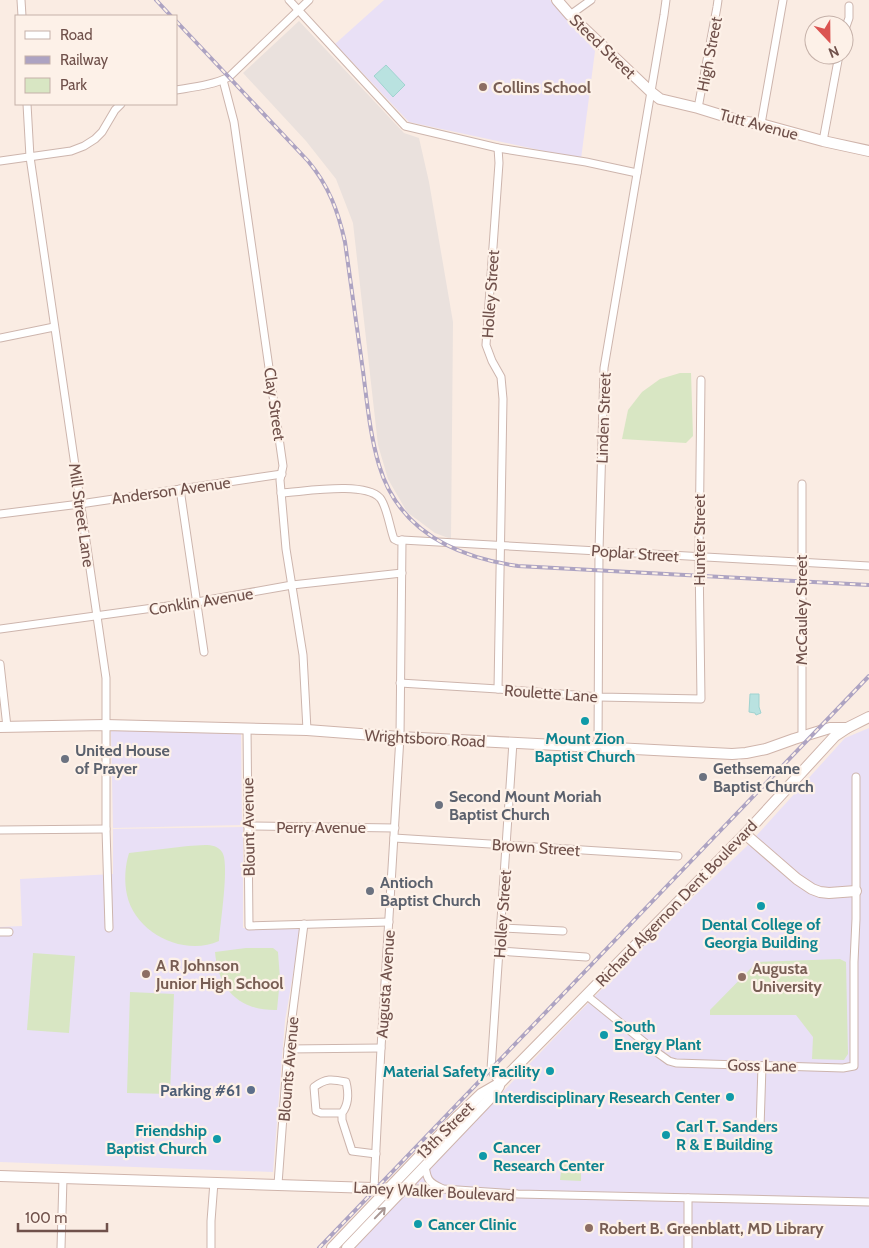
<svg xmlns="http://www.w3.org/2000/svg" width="869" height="1248" font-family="Cabin,sans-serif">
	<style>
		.industrial { fill: #eae1dd }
		.education { fill: #e9e0f6 }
		.green { fill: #d8e6c3 }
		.water { fill: #b9e2e0; stroke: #a0d3d0 }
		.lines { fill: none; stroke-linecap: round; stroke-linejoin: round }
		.street-casing { stroke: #cdb5ad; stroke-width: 9 }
		.secondary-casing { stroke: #cfb4ab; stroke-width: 12 }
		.street { stroke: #fff; stroke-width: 7 }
		.secondary { stroke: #fff; stroke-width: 10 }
		.rail-casing { stroke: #ada3c2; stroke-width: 4 }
		.rail { stroke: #fdf1e8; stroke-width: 2; stroke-dasharray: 5.5; stroke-linecap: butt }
		.oneway { stroke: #a99793 }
		.education-dot { fill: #8d6e63; stroke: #fdf1e8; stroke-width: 2 }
		.culture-dot { fill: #0f9aa8; stroke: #fdf1e8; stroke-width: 2 }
		.worship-dot { fill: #6b7280; stroke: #fdf1e8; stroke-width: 2 }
		.service-dot { fill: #5c6f8a; stroke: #fdf1e8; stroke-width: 2 }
		.labels { text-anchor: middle; stroke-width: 4.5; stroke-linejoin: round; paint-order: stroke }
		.street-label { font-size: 16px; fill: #70514b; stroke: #fdf1e8 }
		.education-label { font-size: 16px; font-weight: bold; fill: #785e54; stroke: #fdf1e8; text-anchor: start }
		.culture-label { font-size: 16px; font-weight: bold; fill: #0d838f; stroke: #fdf1e8; text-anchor: start }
		.worship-label { font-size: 16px; font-weight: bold; fill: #5b616d; stroke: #fdf1e8; text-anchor: start }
		.service-label { font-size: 16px; font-weight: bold; fill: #4e5e75; stroke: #fdf1e8; text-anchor: end }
	</style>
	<rect width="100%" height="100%" fill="#faece3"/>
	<polygon class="industrial" points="299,21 404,133 419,138 429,182 453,322 451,539 435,533 407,512 388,479 378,445 353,223 336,179 306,141 243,73"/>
	<g class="education">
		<polygon points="384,0 550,0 595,51 581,159 409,122 335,44"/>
		<polygon points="869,728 869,1248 355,1248 440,1157 562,1030 675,914 747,846 845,738"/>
		<polygon points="111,730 241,734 242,825 113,828"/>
		<polygon points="243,827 243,928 301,927 285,1021 273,1172 0,1162 0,927 22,926 20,879 113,874 113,829"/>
	</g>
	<g class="green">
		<polygon points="680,373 691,373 693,436 686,443 622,439 628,410 642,392 660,379"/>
		<path d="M 205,845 C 212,845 218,846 222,852 C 230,863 220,925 219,941 C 184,957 135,933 127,895 C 124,881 125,866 129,853 L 188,846 Z"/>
		<path d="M 246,948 L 273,948 L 278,952 L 280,979 L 277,1010 C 238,1011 218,988 215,952 Z"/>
		<polygon points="33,953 75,956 69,1033 27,1030"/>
		<polygon points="840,959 846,962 848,1054 844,1060 812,1059 813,1037 796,1015 710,1015 710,1010 757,962"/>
		<polygon points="130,992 174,994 170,1094 127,1093"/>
		<path d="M 562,1162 C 576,1162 582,1165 581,1181 L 560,1180 Z"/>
	</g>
	<g class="water">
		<polygon points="386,65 405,85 393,97 374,76"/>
		<polygon points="750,694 759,694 759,707 761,713 756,715 755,713 749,712"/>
	</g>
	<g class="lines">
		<g class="street-casing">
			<g id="street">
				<polyline points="21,0 22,16"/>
				<polyline points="289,0 405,126 498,148 586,162 637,173"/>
				<polyline points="570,15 591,0"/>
				<polyline points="844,32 849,18 849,6"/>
				<polyline points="223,80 234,122 283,466 280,480 286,549 303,655 307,730"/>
				<path d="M 176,90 C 194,87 213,85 229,77 L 309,0"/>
				<polyline points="27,104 30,157 106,678 106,829 109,928"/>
				<polyline points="698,108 717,7 718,0"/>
				<polyline points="761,124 783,0"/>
				<polyline points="823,141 839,55"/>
				<polyline points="498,148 499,163 486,345 492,361 501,377 503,399 498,689"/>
				<polyline points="0,161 71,151 84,146 95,139 102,132 115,110 121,104"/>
				<polyline points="0,338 54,327"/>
				<polyline points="802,484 802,736"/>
				<polyline points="180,489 204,652"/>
				<path d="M 281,493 C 303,492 364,481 380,498 C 387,506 390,529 394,539 L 398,541 L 402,540 L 869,566"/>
				<polyline points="0,514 80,504 282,474"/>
				<polyline points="0,629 197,602 292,585 402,573"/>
				<polyline points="0,664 7,727"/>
				<polyline points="400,683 498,689 599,697 701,699 699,557 701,380"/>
				<polyline points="247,728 249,926 389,922"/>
				<polyline points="598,747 599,551 604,368 664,15 666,0"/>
				<polyline points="248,826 395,828"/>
				<polyline points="0,830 106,829"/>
				<polyline points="394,838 678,856"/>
				<polyline points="501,928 563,931"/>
				<polyline points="0,932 9,932"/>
				<polyline points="499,951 586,957"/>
				<polyline points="586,995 655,1051 669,1061 676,1063 843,1068 854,1066 854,962 856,919 856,777"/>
				<polyline points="288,1049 381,1048"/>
				<polyline points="500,1083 494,1075 491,1069 513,742"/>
				<path d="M 342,1113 L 321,1113 L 316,1111 L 314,1087 C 326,1078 332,1079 346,1082 C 349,1094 349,1104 342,1113 L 342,1120 L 352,1151 L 376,1154"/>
				<polyline points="760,1128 762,1066"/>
				<path d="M 425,1166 C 427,1179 428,1182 441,1188"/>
				<polyline points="278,1184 288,1049 304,924"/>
				<polyline points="374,1188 381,1048 400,737 402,540"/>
				<polyline points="404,1189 443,1189 518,1194 869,1202"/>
				<polyline points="688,1198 688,1248"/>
				<polyline points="61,1248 63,1178"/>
				<polyline points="211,1248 211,1221 214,1182"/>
			</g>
		</g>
		<g class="secondary-casing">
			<g id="secondary">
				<polyline points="557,0 570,15 651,92 660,99 698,108 740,121 761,124 823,141 869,151"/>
				<polyline points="0,727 105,725 307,730 400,737 732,754 746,753 766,749 794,739 830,728 847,728"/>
				<polyline points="745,834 797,879 812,889 820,892 829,893 856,891"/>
				<polyline points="0,1176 404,1189"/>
				<polyline points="332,1248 458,1116 481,1094 500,1083 745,834 835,736 847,728 869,717"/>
				<polyline points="347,1248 494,1094 499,1086"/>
			</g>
		</g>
		<use href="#street" class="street"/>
		<use href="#secondary" class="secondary"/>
		<g class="rail-casing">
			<g id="rail">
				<polyline points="156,0 171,16"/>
				<path d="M 176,21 L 308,161 C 329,186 338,211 345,242 C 351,285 357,328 363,371 C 367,402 370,435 379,465 C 398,530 455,557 518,566 L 869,585"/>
				<polyline points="319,1248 869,676"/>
			</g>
		</g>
		<use href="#rail" class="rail"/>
	</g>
	<defs><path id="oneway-shaft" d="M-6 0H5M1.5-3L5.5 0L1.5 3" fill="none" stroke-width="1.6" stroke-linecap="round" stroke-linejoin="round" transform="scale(1.25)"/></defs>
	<use class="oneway" href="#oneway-shaft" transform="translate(380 1213) rotate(-46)"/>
	<g class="education-dot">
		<circle cx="483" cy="87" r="5"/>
		<circle cx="146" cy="974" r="5"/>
		<circle cx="742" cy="977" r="5"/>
		<circle cx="589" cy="1228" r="5"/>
	</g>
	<g class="culture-dot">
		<circle cx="585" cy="721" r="5"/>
		<circle cx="761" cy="906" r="5"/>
		<circle cx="604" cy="1035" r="5"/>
		<circle cx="550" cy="1071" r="5"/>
		<circle cx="730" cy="1097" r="5"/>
		<circle cx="666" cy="1135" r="5"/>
		<circle cx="217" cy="1139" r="5"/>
		<circle cx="483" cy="1156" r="5"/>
		<circle cx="418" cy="1224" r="5"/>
	</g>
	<g class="worship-dot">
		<circle cx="65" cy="759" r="5"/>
		<circle cx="703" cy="777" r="5"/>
		<circle cx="439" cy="805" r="5"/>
		<circle cx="370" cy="891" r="5"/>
	</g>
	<circle class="service-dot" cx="251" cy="1090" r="5"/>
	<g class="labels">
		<g class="street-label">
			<text transform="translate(603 46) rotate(44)" y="6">Steed Street</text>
			<text transform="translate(709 54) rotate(-79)" y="6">High Street</text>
			<text transform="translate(759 124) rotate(15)" y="6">Tutt Avenue</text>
			<text transform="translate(490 294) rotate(-86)" y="6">Holley Street</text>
			<text transform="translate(275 404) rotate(82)" y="6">Clay Street</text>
			<text transform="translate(603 418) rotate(-88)" y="6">Linden Street</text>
			<text transform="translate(171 490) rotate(-8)" y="6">Anderson Avenue</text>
			<text transform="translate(82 515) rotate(82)" y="6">Mill Street Lane</text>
			<text transform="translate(699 540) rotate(-90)" y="6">Hunter Street</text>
			<text transform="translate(635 553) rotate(4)" y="6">Poplar Street</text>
			<text transform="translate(201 601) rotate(-9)" y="6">Conklin Avenue</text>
			<text transform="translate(801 610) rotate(-90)" y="6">McCauley Street</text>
			<text transform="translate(551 693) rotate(4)" y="6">Roulette Lane</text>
			<text transform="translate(425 738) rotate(3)" y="6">Wrightsboro Road</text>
			<text transform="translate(248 827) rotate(-91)" y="6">Blount Avenue</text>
			<text x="321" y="833">Perry Avenue</text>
			<text transform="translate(536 847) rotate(4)" y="6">Brown Street</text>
			<text transform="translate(676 903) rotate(-46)" y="6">Richard Algernon Dent Boulevard</text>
			<text transform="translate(502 914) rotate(-86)" y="6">Holley Street</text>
			<text transform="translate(385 984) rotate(-86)" y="6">Augusta Avenue</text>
			<text transform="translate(762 1065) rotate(1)" y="6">Goss Lane</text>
			<text transform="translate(288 1069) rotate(-85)" y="6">Blounts Avenue</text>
			<text transform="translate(445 1130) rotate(-45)" y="6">13th Street</text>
			<text transform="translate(434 1191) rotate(3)" y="6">Laney Walker Boulevard</text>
		</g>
		<g class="education-label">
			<text x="493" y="93">Collins School</text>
			<text x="156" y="971">A R Johnson<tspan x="156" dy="18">Junior High School</tspan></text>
			<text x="752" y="974">Augusta<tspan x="752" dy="18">University</tspan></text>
			<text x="599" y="1234">Robert B. Greenblatt, MD Library</text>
		</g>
		<g class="culture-label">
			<text x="585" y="744" text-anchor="middle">Mount Zion<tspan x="585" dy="18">Baptist Church</tspan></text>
			<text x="761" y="930" text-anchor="middle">Dental College of<tspan x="761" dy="18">Georgia Building</tspan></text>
			<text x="614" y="1032">South<tspan x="614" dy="18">Energy Plant</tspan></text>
			<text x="540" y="1077" text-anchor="end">Material Safety Facility</text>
			<text x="720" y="1103" text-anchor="end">Interdisciplinary Research Center</text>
			<text x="676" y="1132">Carl T. Sanders<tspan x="676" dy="18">R &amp; E Building</tspan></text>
			<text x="207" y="1136" text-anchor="end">Friendship<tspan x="207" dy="18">Baptist Church</tspan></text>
			<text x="493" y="1153">Cancer<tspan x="493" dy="18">Research Center</tspan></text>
			<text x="428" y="1230">Cancer Clinic</text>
		</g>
		<g class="worship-label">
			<text x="75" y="756">United House<tspan x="75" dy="18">of Prayer</tspan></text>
			<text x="713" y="774">Gethsemane<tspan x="713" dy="18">Baptist Church</tspan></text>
			<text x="449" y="802">Second Mount Moriah<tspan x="449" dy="18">Baptist Church</tspan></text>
			<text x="380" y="888">Antioch<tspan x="380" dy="18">Baptist Church</tspan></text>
		</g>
		<g class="service-label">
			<text x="241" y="1096">Parking #61</text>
		</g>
	</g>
	<rect x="15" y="15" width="162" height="90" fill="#fdf1e8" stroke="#c5b1a9"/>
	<rect x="25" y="31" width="25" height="8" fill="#ffffff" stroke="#c5b1a9"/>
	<text x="60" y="40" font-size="15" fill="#70514b">Road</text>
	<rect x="25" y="56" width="25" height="8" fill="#ada3c2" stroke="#c5b1a9"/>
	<text x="60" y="65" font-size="15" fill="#70514b">Railway</text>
	<rect x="25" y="78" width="25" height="15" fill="#d8e6c3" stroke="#c5b1a9"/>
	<text x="60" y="90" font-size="15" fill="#70514b">Park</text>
	<g transform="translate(829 40) rotate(158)"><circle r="24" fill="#fdf1e8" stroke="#c5b1a9"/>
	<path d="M0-4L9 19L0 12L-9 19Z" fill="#db5451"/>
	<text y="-8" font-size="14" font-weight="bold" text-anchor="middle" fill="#70514b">N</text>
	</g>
	<path d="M18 1223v8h89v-8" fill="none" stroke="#70514b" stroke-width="2.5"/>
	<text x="25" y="1223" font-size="15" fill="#70514b" stroke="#fdf1e8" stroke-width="4" paint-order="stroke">100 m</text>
</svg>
